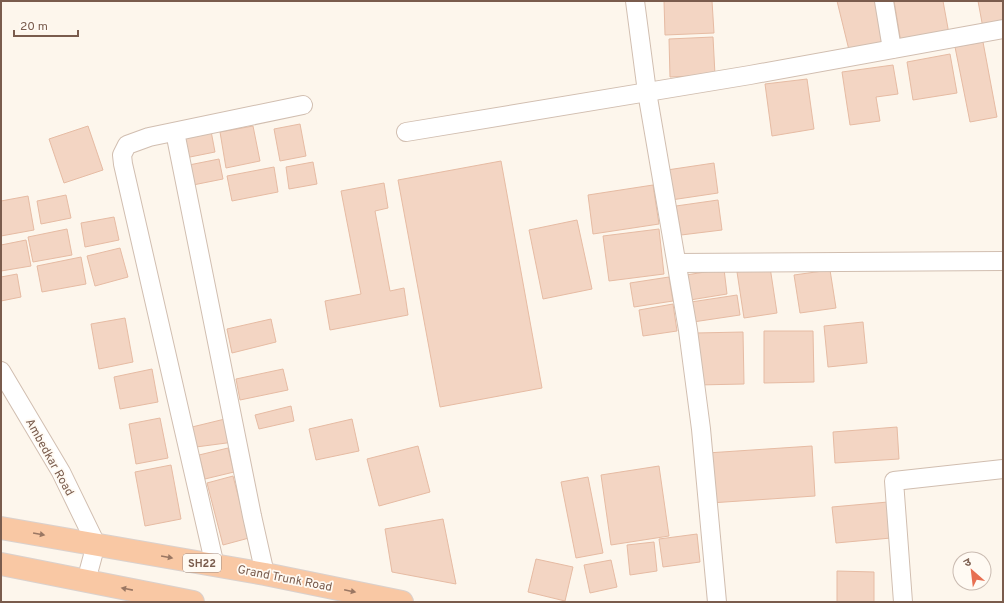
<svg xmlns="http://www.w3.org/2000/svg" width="1004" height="603" font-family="Overpass,'Noto Sans Devanagari',sans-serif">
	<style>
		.building { fill: #f3d5c3; stroke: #e6bba3 }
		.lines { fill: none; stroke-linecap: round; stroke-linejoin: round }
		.minor-casing { stroke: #d1beb0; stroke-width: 20 }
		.trunk-casing { stroke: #dad1cd; stroke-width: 24 }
		.minor { stroke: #fff; stroke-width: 18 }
		.trunk { stroke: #f9c8a4; stroke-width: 22 }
		.oneway { fill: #9a7763 }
		.labels { text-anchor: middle; stroke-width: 3.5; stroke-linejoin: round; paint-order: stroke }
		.shield { fill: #fffaf3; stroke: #a28b7f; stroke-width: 1 }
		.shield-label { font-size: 11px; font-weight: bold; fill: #7a5c4d }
		.street-label { font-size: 12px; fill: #7a5c4d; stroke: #fffaf3 }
	</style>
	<rect width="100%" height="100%" fill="#fdf6ec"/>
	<g class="building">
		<polygon points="664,1 712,1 714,33 665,35"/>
		<polygon points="837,1 878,1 887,41 849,50"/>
		<polygon points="894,1 943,1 949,34 901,43"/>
		<polygon points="978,1 1003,1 1003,24 983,28"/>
		<polygon points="713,37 715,75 670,77 669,39"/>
		<polygon points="983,42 997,117 970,122 955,47"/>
		<polygon points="950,54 957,93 913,100 907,62"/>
		<polygon points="893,65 898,94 876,97 880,121 850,125 842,72"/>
		<polygon points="807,79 814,129 772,136 765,84"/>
		<polygon points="300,124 306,156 280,161 274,129"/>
		<polygon points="88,126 103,170 64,183 49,139"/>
		<polygon points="253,126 260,161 226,168 220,132"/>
		<polygon points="211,131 215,152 185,158 181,136"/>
		<polygon points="219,159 223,179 193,185 189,165"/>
		<polygon points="501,161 542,388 440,407 398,180"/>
		<polygon points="313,162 317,184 289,189 286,167"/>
		<polygon points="714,163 718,193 671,200 667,170"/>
		<polygon points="274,167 278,192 232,201 227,176"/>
		<polygon points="384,183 388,208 375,211 390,291 404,288 408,315 330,330 325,301 361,294 341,191"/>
		<polygon points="653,185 659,224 593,234 588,195"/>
		<polygon points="66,195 71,218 41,224 37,201"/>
		<polygon points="28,196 34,230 1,236 1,201"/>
		<polygon points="718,200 722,230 681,235 676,206"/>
		<polygon points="114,217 119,240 85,247 81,223"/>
		<polygon points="577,220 592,289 543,299 529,230"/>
		<polygon points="67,229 72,255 33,262 28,237"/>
		<polygon points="659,229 664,274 609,281 603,236"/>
		<polygon points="26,240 31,266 1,271 1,245"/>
		<polygon points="120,248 128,277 95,286 87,256"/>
		<polygon points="81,257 86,284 42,292 37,266"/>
		<polygon points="770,267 777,313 744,318 737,272"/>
		<polygon points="724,269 727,294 690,300 686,275"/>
		<polygon points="830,270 836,308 800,313 794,275"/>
		<polygon points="17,274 21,297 1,301 1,277"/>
		<polygon points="669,277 673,301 634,307 630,283"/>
		<polygon points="737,295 740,315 693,322 691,302"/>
		<polygon points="673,304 677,331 643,336 639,310"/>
		<polygon points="125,318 133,362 99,369 91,324"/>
		<polygon points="271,319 276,342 232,353 227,329"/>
		<polygon points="863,322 867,363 828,367 824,326"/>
		<polygon points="764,331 813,331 814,382 764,383"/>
		<polygon points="743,332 744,384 697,385 696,333"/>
		<polygon points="152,369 158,402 120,409 114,377"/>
		<polygon points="283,369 288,390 240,400 236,379"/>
		<polygon points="291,406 294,421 259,429 255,415"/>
		<polygon points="160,418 168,458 136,464 129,424"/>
		<polygon points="229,418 234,442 196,447 192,427"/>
		<polygon points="352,419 359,451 316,460 309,429"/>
		<polygon points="897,427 899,459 835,463 833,432"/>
		<polygon points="418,446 430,492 379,506 367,459"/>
		<polygon points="812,446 815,496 710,503 707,453"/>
		<polygon points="228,448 234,472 205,479 199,455"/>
		<polygon points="171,465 181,519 145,526 135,472"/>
		<polygon points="659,466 669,536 611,545 601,475"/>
		<polygon points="233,476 249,538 223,545 207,483"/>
		<polygon points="588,477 603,553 576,558 561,482"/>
		<polygon points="888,502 891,538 836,543 832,507"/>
		<polygon points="443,519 456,584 392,572 385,529"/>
		<polygon points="697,534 700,562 663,567 659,539"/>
		<polygon points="654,542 657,571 630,575 627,545"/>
		<polygon points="536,559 573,567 565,601 528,592"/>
		<polygon points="611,560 617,587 590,593 584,565"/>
		<polygon points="837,571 874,572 874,602 837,602"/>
	</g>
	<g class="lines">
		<g class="minor-casing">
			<g id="minor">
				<polyline points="635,1 647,92 688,330 701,429 717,602"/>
				<polyline points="884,1 892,49"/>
				<polyline points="175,132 252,516 265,574"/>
				<polyline points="406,132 750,75 1003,29"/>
				<polyline points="677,263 1003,261"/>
				<polyline points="1,371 61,472 96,544 86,581"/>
				<polyline points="215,566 123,164 122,155 127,145 149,137 303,105"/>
				<polyline points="903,602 894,481 1003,469"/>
			</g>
		</g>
		<g class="trunk-casing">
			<g id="trunk">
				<polyline points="1,528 265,574 402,602"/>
				<polyline points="1,564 193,602"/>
			</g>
		</g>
		<use href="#minor" class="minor"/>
		<use href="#trunk" class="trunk"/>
	</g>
	<defs><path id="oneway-solid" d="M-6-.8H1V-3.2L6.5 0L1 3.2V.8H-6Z"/></defs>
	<g class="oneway">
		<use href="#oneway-solid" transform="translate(39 534) rotate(10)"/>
		<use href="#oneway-solid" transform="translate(167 557) rotate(10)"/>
		<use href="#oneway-solid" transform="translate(127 589) rotate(-169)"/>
		<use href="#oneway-solid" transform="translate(350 591) rotate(12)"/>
	</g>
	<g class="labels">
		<rect class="shield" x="183" y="554" width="38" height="18" rx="3"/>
		<g class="shield-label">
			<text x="202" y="567">SH22</text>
		</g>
		<g class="street-label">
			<text transform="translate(50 457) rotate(61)" y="4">Ambedkar Road</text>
			<text transform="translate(285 578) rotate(11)" y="4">Grand Trunk Road</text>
		</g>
	</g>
	<rect width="1004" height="603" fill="none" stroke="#7a5c4d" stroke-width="4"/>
	<g transform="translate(972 571) rotate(332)"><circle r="19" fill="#fffaf3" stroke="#cabbb1"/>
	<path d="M0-3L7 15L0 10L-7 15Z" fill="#e76f51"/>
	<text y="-6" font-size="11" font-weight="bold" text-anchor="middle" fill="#7a5c4d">उ</text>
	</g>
	<path d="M14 30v6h64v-6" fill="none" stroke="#7a5c4d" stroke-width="2"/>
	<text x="20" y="30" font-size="12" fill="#7a5c4d" stroke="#fffaf3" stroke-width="3" paint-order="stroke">20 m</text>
</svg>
